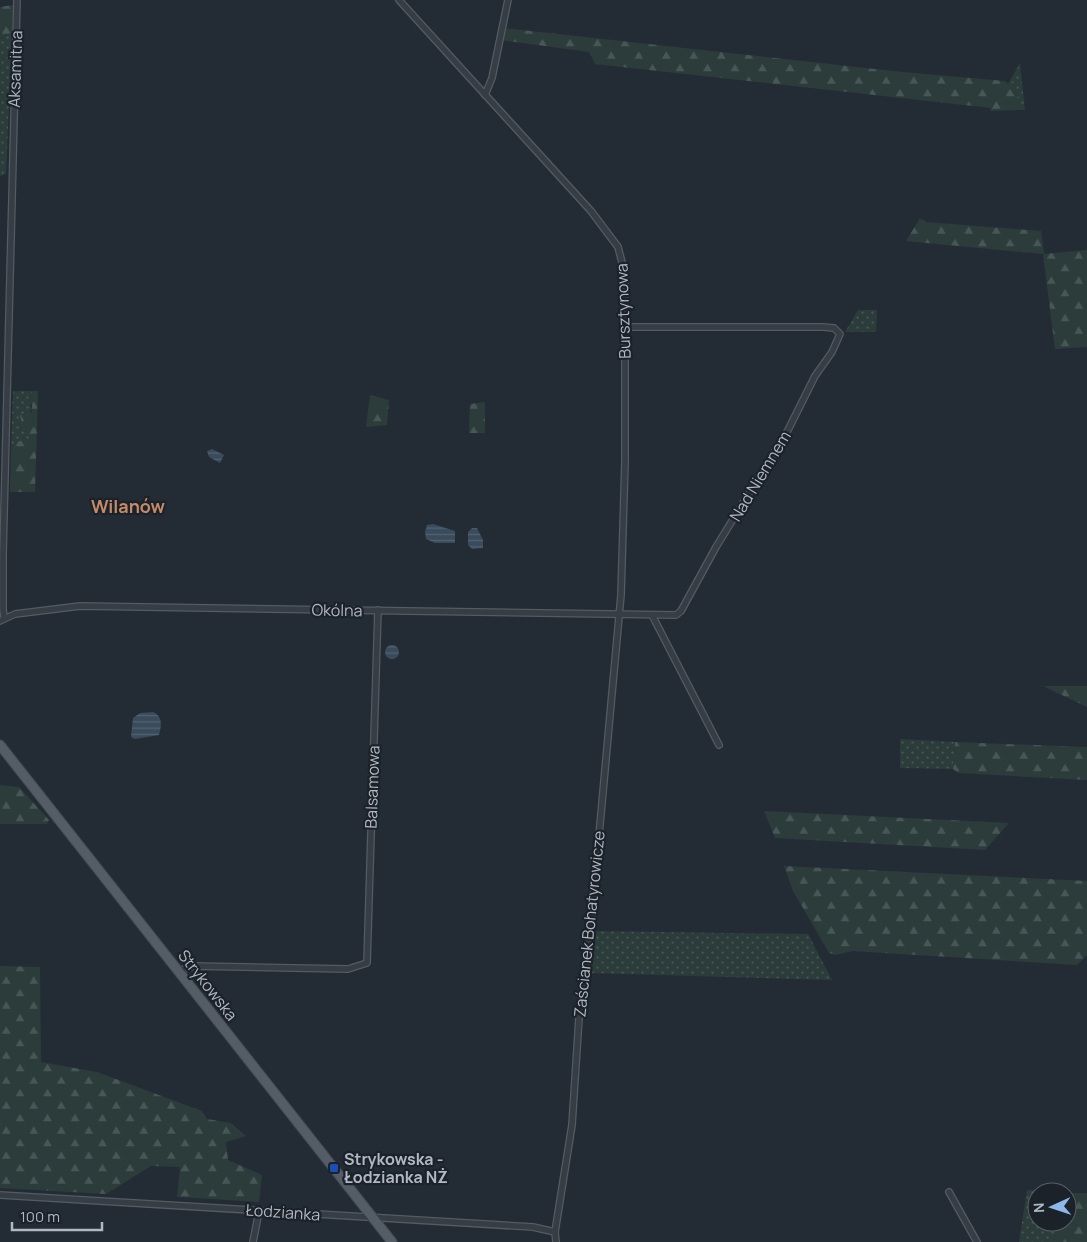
<svg xmlns="http://www.w3.org/2000/svg" width="1087" height="1242" font-family="Manrope,sans-serif">
	<style>
		.grass { fill: url(#grass-dots) }
		.forest { fill: url(#forest-firs) }
		.water { fill: url(#water-rules) }
		.lines { fill: none; stroke-linecap: round; stroke-linejoin: round }
		.minor-casing { stroke: #535b63; stroke-width: 8 }
		.primary-casing { stroke: #424952; stroke-width: 11 }
		.minor { stroke: #363d45; stroke-width: 5.5 }
		.primary { stroke: #545c65; stroke-width: 9 }
		.transit-dot { fill: #1a4fb4; stroke: #1b222a; stroke-width: 2 }
		.labels { text-anchor: middle; stroke-width: 4.5; stroke-linejoin: round; paint-order: stroke }
		.street-label { font-size: 16px; fill: #b0b8c2; stroke: #1b222a }
		.poi-label { font-size: 16px; font-weight: bold; fill: #b0b8c2; stroke: #1b222a; text-anchor: start }
		.neighbourhood-label { font-size: 18px; font-weight: bold; fill: #c58a68; stroke: #1b222a }
	</style>
	<defs>
		<pattern id="grass-dots" width="8" height="8" patternUnits="userSpaceOnUse" patternTransform="scale(1.25)"><rect width="8" height="8" fill="#2b3c3b"/><path d="M2 2h.1M6 6h.1" fill="none" stroke="#475656" stroke-width="1.8" stroke-linecap="round"/></pattern>
		<pattern id="forest-firs" width="22" height="20" patternUnits="userSpaceOnUse" patternTransform="scale(1.25)"><rect width="22" height="20" fill="#2b3c3b"/><path d="M5 1l3.5 6h-7zM16 11l3.5 6h-7z" fill="#475656"/></pattern>
		<pattern id="water-rules" width="6" height="5" patternUnits="userSpaceOnUse" patternTransform="scale(1.25)"><rect width="6" height="5" fill="#3a4b5c"/><path d="M0 2.5h6" fill="none" stroke="#546372"/></pattern>
	</defs>
	<rect width="100%" height="100%" fill="#232c35"/>
	<g class="grass">
		<polygon points="12,32 6,174 0,176 0,39"/>
		<polygon points="1020,63 1025,110 1019,110 1018,103 1008,84"/>
		<polygon points="858,310 877,310 876,332 845,332"/>
		<polygon points="13,391 32,391 32,396 28,398 32,409 29,414 29,439 11,452"/>
		<polygon points="900,739 955,742 953,769 900,768"/>
		<polygon points="595,931 808,934 832,980 589,973"/>
		<polygon points="1027,1190 1064,1192 1037,1192 1037,1222 1063,1222 1052,1242 1019,1242"/>
	</g>
	<g class="forest">
		<polygon points="13,5 12,32 0,39 0,7"/>
		<polygon points="504,28 902,72 1005,81 1008,84 1016,83 1019,110 990,111 991,108 595,64 589,52 501,40"/>
		<polygon points="920,218 926,222 1041,231 1044,254 1087,250 1087,347 1055,349 1043,254 906,241"/>
		<polygon points="32,391 38,391 35,492 10,492 11,452 17,442 29,438 29,433 23,429 20,415 32,412 32,404 28,405 26,400 32,396"/>
		<polygon points="370,395 389,400 387,425 366,427"/>
		<polygon points="485,402 485,433 469,433 470,404"/>
		<polygon points="1043,686 1087,686 1087,707"/>
		<polygon points="955,742 1087,747 1087,780 958,773 953,769"/>
		<polygon points="0,785 19,787 49,820 47,824 0,824"/>
		<polygon points="764,811 1009,823 985,850 775,838"/>
		<polygon points="784,866 1087,881 1087,955 1077,965 852,951 836,955 829,953 793,891"/>
		<polygon points="0,966 40,967 41,1062 97,1072 202,1111 207,1119 231,1123 246,1136 226,1142 228,1160 262,1175 259,1202 177,1197 180,1167 151,1166 106,1194 0,1188"/>
		<polygon points="1064,1192 1087,1193 1087,1242 1052,1242 1063,1222 1067,1222 1067,1192"/>
	</g>
	<g class="water">
		<polygon points="212,449 224,455 220,463 209,457 207,451"/>
		<polygon points="433,524 455,531 455,543 435,543 426,539 425,532 427,525"/>
		<polygon points="472,528 477,528 483,540 483,548 472,549 468,545 468,532"/>
		<circle cx="392" cy="652" r="7"/>
		<path d="M 153,712 C 164,717 161,727 159,735 L 135,739 L 131,737 L 133,718 L 140,713 Z"/>
	</g>
	<g class="lines">
		<g class="minor-casing">
			<g id="minor">
				<polyline points="399,0 591,211 618,247 625,274 625,462 621,595 592,912 579,1018 572,1125 555,1232 556,1242"/>
				<polyline points="485,95 492,78 508,0"/>
				<polyline points="652,615 719,745"/>
				<polyline points="4,617 3,609 3,554 17,0"/>
				<polyline points="0,621 15,614 80,606 676,615 681,611 716,547 788,430 815,376 832,352 840,334 834,328 823,327 626,327"/>
				<polyline points="178,971 194,966 348,969 367,963 378,610"/>
				<polyline points="949,1192 977,1242"/>
				<polyline points="0,1195 533,1227 555,1232"/>
				<polyline points="253,1242 259,1211"/>
			</g>
		</g>
		<g class="primary-casing">
			<polyline id="primary" points="0,745 392,1242"/>
		</g>
		<use href="#minor" class="minor"/>
		<use href="#primary" class="primary"/>
	</g>
	<rect class="transit-dot" x="329" y="1163" width="10" height="10" rx="2.5"/>
	<g class="labels">
		<g class="street-label">
			<text transform="translate(15 69) rotate(-88)" y="6">Aksamitna</text>
			<text transform="translate(623 311) rotate(-92)" y="6">Bursztynowa</text>
			<text transform="translate(760 476) rotate(-59)" y="6">Nad Niemnem</text>
			<text transform="translate(337 610) rotate(1)" y="6">Okólna</text>
			<text transform="translate(372 787) rotate(-88)" y="6">Balsamowa</text>
			<text transform="translate(589 924) rotate(-84)" y="6">Zaścianek Bohatyrowicze</text>
			<text transform="translate(208 985) rotate(52)" y="6">Strykowska</text>
			<text transform="translate(283 1212) rotate(4)" y="6">Łodzianka</text>
		</g>
		<g class="poi-label">
			<text x="344" y="1165">Strykowska -<tspan x="344" dy="18">Łodzianka NŻ</tspan></text>
		</g>
		<g class="neighbourhood-label">
			<text x="128" y="513">Wilanów</text>
		</g>
	</g>
	<g transform="translate(1052 1207) rotate(267)"><circle r="24" fill="#1b222a" stroke="#575e67"/>
	<path d="M0-4L9 19L0 12L-9 19Z" fill="#8eb8ea"/>
	<text y="-8" font-size="14" font-weight="bold" text-anchor="middle" fill="#b0b8c2">N</text>
	</g>
	<path d="M12 1222v8h90v-8" fill="none" stroke="#b0b8c2" stroke-width="2.5"/>
	<text x="20" y="1222" font-size="15" fill="#b0b8c2" stroke="#1b222a" stroke-width="4" paint-order="stroke">100 m</text>
</svg>
